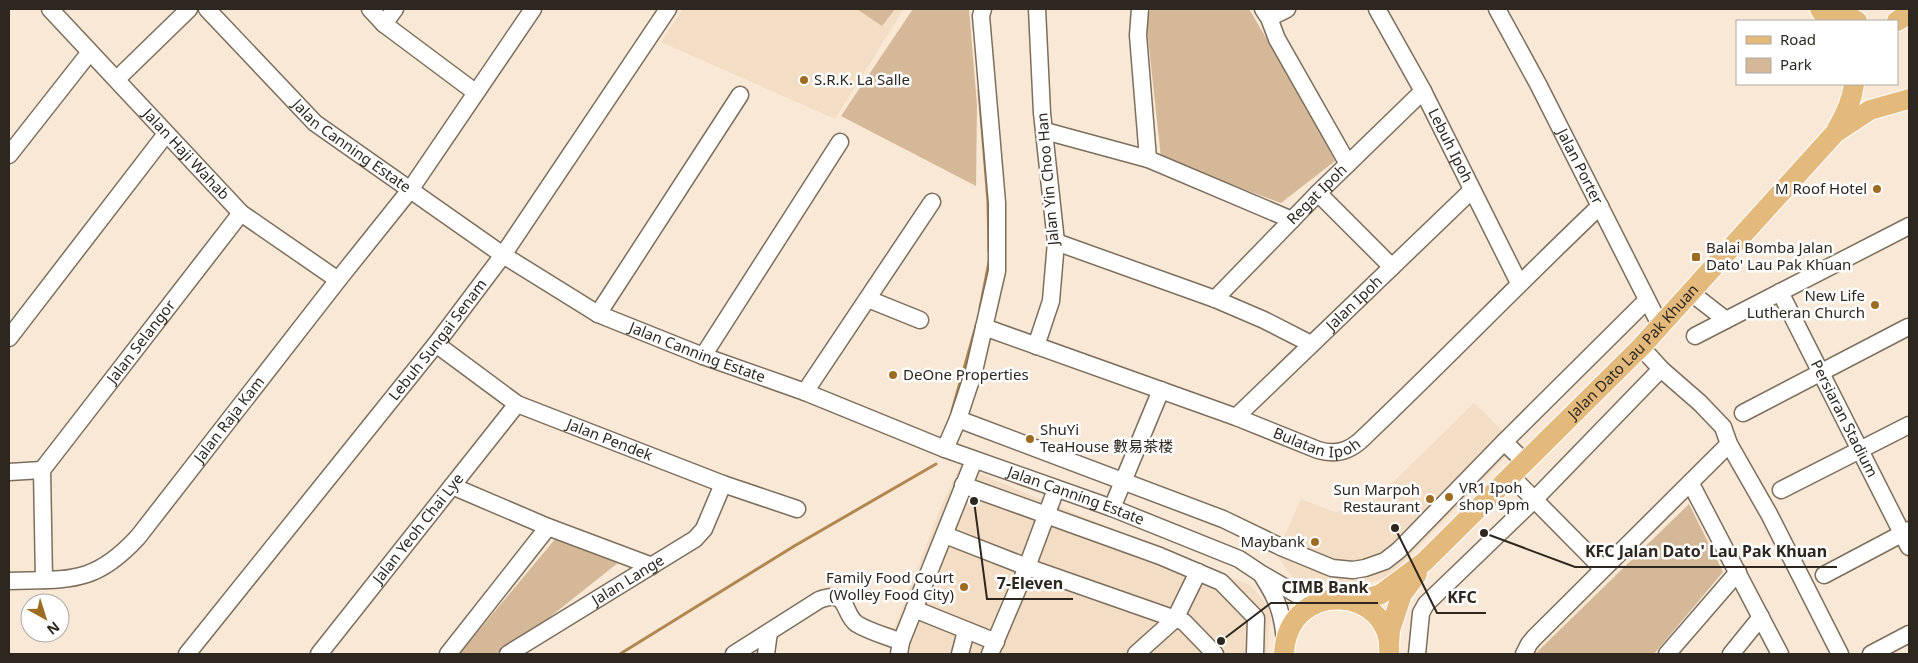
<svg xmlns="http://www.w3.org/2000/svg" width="1918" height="663" font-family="'Noto Sans','Noto Sans SC',sans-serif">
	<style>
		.built { fill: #f3ddc4 }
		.green { fill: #d5b898 }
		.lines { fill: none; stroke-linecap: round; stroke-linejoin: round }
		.stream { stroke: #b2864f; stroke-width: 3 }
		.minor-casing { stroke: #7c6e5d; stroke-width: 19 }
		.major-casing { stroke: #fff; stroke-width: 22 }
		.minor { stroke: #fff; stroke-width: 16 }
		.major { stroke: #e3b97c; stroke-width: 20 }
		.poi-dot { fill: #9e6b22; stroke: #fff; stroke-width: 2 }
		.labels { text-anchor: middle; stroke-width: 5; stroke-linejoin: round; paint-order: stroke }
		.poi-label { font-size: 15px; fill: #2d2720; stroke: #fff; text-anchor: start }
		.street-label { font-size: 15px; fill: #2d2720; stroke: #fff }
		.leader { fill: none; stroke: #2d2720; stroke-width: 2 }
		.callout-dot { fill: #2d2720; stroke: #fff; stroke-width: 2 }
		.callout-label { font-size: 16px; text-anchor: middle; font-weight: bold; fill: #2d2720; stroke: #fff; stroke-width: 5; stroke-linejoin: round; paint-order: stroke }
	</style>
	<rect width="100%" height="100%" fill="#f9e8d5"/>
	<g class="built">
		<polygon points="683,9 904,9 835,119 661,42"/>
		<polygon points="1474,403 1517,445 1390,576 1368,583 1339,584 1293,577 1276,555 1301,499 1335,512 1370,505"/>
		<polygon points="960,466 1250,585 1271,611 1267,654 891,654 894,629 941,507"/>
	</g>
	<g class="green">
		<polygon points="857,9 895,9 882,26"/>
		<polygon points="913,9 969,9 977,105 976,186 841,116"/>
		<polygon points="1151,9 1249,9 1291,80 1335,161 1281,203 1161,158 1146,19"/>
		<polygon points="1689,504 1723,572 1654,654 1535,654"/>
		<polygon points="556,538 619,562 516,644 495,654 459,654"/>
	</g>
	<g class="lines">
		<g class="stream">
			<polyline points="979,90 988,202 989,251"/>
			<polyline points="980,308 989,262"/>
			<polyline points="952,411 976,326"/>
			<polyline points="620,654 796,545 936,464"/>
		</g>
		<g class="minor-casing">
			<g id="minor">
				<path id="s1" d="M 50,9 L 241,213 L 338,280"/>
				<path id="s2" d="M 207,9 L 315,123 L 503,255 L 598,314 L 703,356 L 805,392 L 945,449 L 1112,508 L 1239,559 L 1260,573 L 1298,595 L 1328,600"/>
				<polyline points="370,9 384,24 475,92"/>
				<polyline points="1140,9 1138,35 1148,159"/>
				<polyline points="1263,9 1269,18 1277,39 1348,164"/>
				<path id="s3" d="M 1377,9 L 1423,91 L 1519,283"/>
				<path id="s4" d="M 1497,9 L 1538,84 L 1660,325"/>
				<polyline points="1269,18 1287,9"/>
				<polyline points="384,24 395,9"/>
				<polyline points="117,79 189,9"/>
				<polyline points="1045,131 1148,159 1292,220"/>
				<polyline points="9,155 90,52"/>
				<polyline points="1318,193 1392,267"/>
				<polyline points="1056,242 1215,299 1264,320 1311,344"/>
				<polyline points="1690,292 1726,320 1909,226"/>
				<path id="s5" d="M 1780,292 L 1909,547"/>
				<polyline points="868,299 920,320"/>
				<path id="s6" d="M 1215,299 L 1318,193 L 1423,91"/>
				<polyline points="598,314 740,95"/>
				<path id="s7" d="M 984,327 L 1236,417 L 1318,450 C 1335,455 1348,452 1361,440 C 1442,363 1519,283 1600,206"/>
				<polyline points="1695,336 1726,320"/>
				<polyline points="9,338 166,134"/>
				<path id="s8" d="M 436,344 L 517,404 L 723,484 L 797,509"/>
				<polyline points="1036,346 1051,301 1056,242 1042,113 1037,9"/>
				<polyline points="1641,347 1661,369 1700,403 1723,427 1729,444 1769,514 1840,654"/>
				<polyline points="703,356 840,142"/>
				<polyline points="805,392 932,202"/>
				<polyline points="1743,413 1908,327"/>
				<path id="s9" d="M 1236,417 L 1472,190"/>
				<polyline points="958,419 1223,519 1281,547 1332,568 1353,570 1365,568 1385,561 1399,550 1504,442 1647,300"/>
				<polyline points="1504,442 1525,462"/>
				<polyline points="945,449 958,419 974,371 997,271 997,203 981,16 983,9"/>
				<polyline points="9,472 42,470"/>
				<polyline points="1511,476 1603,569"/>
				<polyline points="1691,484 1780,654"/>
				<polyline points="963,485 1160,556 1221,582 1256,618 1255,654"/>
				<polyline points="452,486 548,527 652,566"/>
				<polyline points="1781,490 1909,425"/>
				<polyline points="1112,508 1161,390"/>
				<polyline points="945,535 1027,567 1184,622 1215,654"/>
				<polyline points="1824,575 1909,530"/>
				<path d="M 1263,577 C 1278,600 1283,615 1285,642"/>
				<path id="s10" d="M 44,580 L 42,470 L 241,213"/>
				<path id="s11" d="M 9,581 C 69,579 94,585 138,537 L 338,280 L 410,190 L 533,9"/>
				<polyline points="914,609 996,642"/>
				<path id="s12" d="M 187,654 L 436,344 L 503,255 L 668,9"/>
				<path id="s13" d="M 319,654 L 517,404"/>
				<polyline points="448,654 548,527"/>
				<path id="s14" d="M 508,654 L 695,539 L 704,529 L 723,484"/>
				<path d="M 734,654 L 819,600 C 850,588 842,614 857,624 C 870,632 887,636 901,642"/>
				<polyline points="766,654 769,632"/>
				<polyline points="899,654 901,642 974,460"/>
				<polyline points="960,654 966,631"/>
				<polyline points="990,654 1027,567 1056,489"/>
				<polyline points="1136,654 1175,619 1198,572"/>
				<polyline points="1417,654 1421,613 1426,604 1535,499 1661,369"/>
				<polyline points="1524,654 1529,644 1534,638 1729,444"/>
				<polyline points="1667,654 1738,572"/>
				<polyline points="1731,654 1761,617"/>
				<polyline points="1871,654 1909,634"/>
			</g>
		</g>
		<g class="major-casing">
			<g id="major">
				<polyline points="1820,9 1828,21"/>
				<polyline points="1835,9 1857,21"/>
				<polyline points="1897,21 1909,14"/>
				<path d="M 1837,129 C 1846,114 1852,101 1854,84"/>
				<path id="s15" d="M 1340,599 L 1366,599 L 1381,594 L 1424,562 L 1641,347 L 1835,133 L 1870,110 L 1909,99"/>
				<polyline points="1389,646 1390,630 1402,594 1417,574"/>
				<path d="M 1284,654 C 1288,576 1395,587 1389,654"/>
			</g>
		</g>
		<use href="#minor" class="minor"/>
		<use href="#major" class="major"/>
	</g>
	<g class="poi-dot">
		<circle cx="804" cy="80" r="5"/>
		<circle cx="1877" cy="189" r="5"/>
		<rect x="1691" y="252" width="10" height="10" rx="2.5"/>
		<circle cx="1875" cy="305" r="5"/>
		<circle cx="893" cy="375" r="5"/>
		<circle cx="1030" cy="439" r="5"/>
		<circle cx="1449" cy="497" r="5"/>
		<circle cx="1430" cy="499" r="5"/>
		<circle cx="1315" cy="542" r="5"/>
		<circle cx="964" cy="587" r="5"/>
	</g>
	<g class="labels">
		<g class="poi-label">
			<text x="814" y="85">S.R.K. La Salle</text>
			<text x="1867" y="194" text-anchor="end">M Roof Hotel</text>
			<text x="1706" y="253">Balai Bomba Jalan<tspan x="1706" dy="17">Dato' Lau Pak Khuan</tspan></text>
			<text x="1865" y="301" text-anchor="end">New Life<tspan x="1865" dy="17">Lutheran Church</tspan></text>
			<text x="903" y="380">DeOne Properties</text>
			<text x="1040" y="435">ShuYi<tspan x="1040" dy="17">TeaHouse 數易茶楼</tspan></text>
			<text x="1459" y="493">VR1 Ipoh<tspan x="1459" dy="17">shop 9pm</tspan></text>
			<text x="1420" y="495" text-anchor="end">Sun Marpoh<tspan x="1420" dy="17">Restaurant</tspan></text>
			<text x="1305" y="547" text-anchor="end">Maybank</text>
			<text x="954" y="583" text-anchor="end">Family Food Court<tspan x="954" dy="17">(Wolley Food City)</tspan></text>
		</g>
		<g class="street-label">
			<text dy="5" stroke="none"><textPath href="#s2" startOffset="200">Jalan Canning Estate</textPath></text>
			<text dy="5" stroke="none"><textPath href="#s3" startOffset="155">Lebuh Ipoh</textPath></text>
			<text dy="5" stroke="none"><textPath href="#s1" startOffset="199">Jalan Haji Wahab</textPath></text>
			<text dy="5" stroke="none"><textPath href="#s4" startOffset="178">Jalan Porter</textPath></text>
			<text transform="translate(1048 179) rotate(-95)" y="5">Jalan Yin Choo Han</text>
			<text dy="5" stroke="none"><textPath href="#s6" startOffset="146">Regat Ipoh</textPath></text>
			<text dy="5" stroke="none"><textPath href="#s9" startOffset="164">Jalan Ipoh</textPath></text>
			<text dy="5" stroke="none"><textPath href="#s12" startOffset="402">Lebuh Sungai Senam</textPath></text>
			<text dy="5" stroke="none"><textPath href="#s10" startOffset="272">Jalan Selangor</textPath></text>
			<text dy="5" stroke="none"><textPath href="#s15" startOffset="392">Jalan Dato Lau Pak Khuan</textPath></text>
			<text dy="5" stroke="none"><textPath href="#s2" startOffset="605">Jalan Canning Estate</textPath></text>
			<text dy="5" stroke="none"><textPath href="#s11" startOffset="291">Jalan Raja Kam</textPath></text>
			<text dy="5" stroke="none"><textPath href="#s5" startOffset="142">Persiaran Stadium</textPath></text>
			<text dy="5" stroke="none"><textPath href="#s7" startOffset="354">Bulatan Ipoh</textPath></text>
			<text dy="5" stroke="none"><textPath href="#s8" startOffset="200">Jalan Pendek</textPath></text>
			<text dy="5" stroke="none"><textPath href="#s2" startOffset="1010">Jalan Canning Estate</textPath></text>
			<text dy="5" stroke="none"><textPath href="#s13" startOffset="160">Jalan Yeoh Chai Lye</textPath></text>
			<text dy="5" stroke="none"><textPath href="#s14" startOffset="141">Jalan Lange</textPath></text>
		</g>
	</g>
	<path class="leader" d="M1484 533L1575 567H1837M974 501L987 599H1073M1221 641L1271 603H1378M1395 528L1437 613H1486"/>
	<g class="callout-dot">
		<circle cx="1484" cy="533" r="5"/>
		<circle cx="974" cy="501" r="5"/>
		<circle cx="1221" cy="641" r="5"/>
		<circle cx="1395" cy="528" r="5"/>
	</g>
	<g class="callout-label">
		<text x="1706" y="557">KFC Jalan Dato' Lau Pak Khuan</text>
		<text x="1030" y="589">7-Eleven</text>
		<text x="1325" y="593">CIMB Bank</text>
		<text x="1462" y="603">KFC</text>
	</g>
	<rect width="1918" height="663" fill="none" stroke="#2d2720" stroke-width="20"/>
	<rect x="1736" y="20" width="162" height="65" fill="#ffffff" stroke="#aba9a6"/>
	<rect x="1746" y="36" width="25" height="8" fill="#e3b97c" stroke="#aba9a6"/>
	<text x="1780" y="45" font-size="15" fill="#2d2720">Road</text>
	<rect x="1746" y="58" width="25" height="15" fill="#d5b898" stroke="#aba9a6"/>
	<text x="1780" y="70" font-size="15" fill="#2d2720">Park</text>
	<g transform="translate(45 618) rotate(141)"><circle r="24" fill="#ffffff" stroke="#aba9a6"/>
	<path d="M0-4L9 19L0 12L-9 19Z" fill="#9e6b22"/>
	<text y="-8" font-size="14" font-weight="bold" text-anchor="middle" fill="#2d2720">N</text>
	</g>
</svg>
